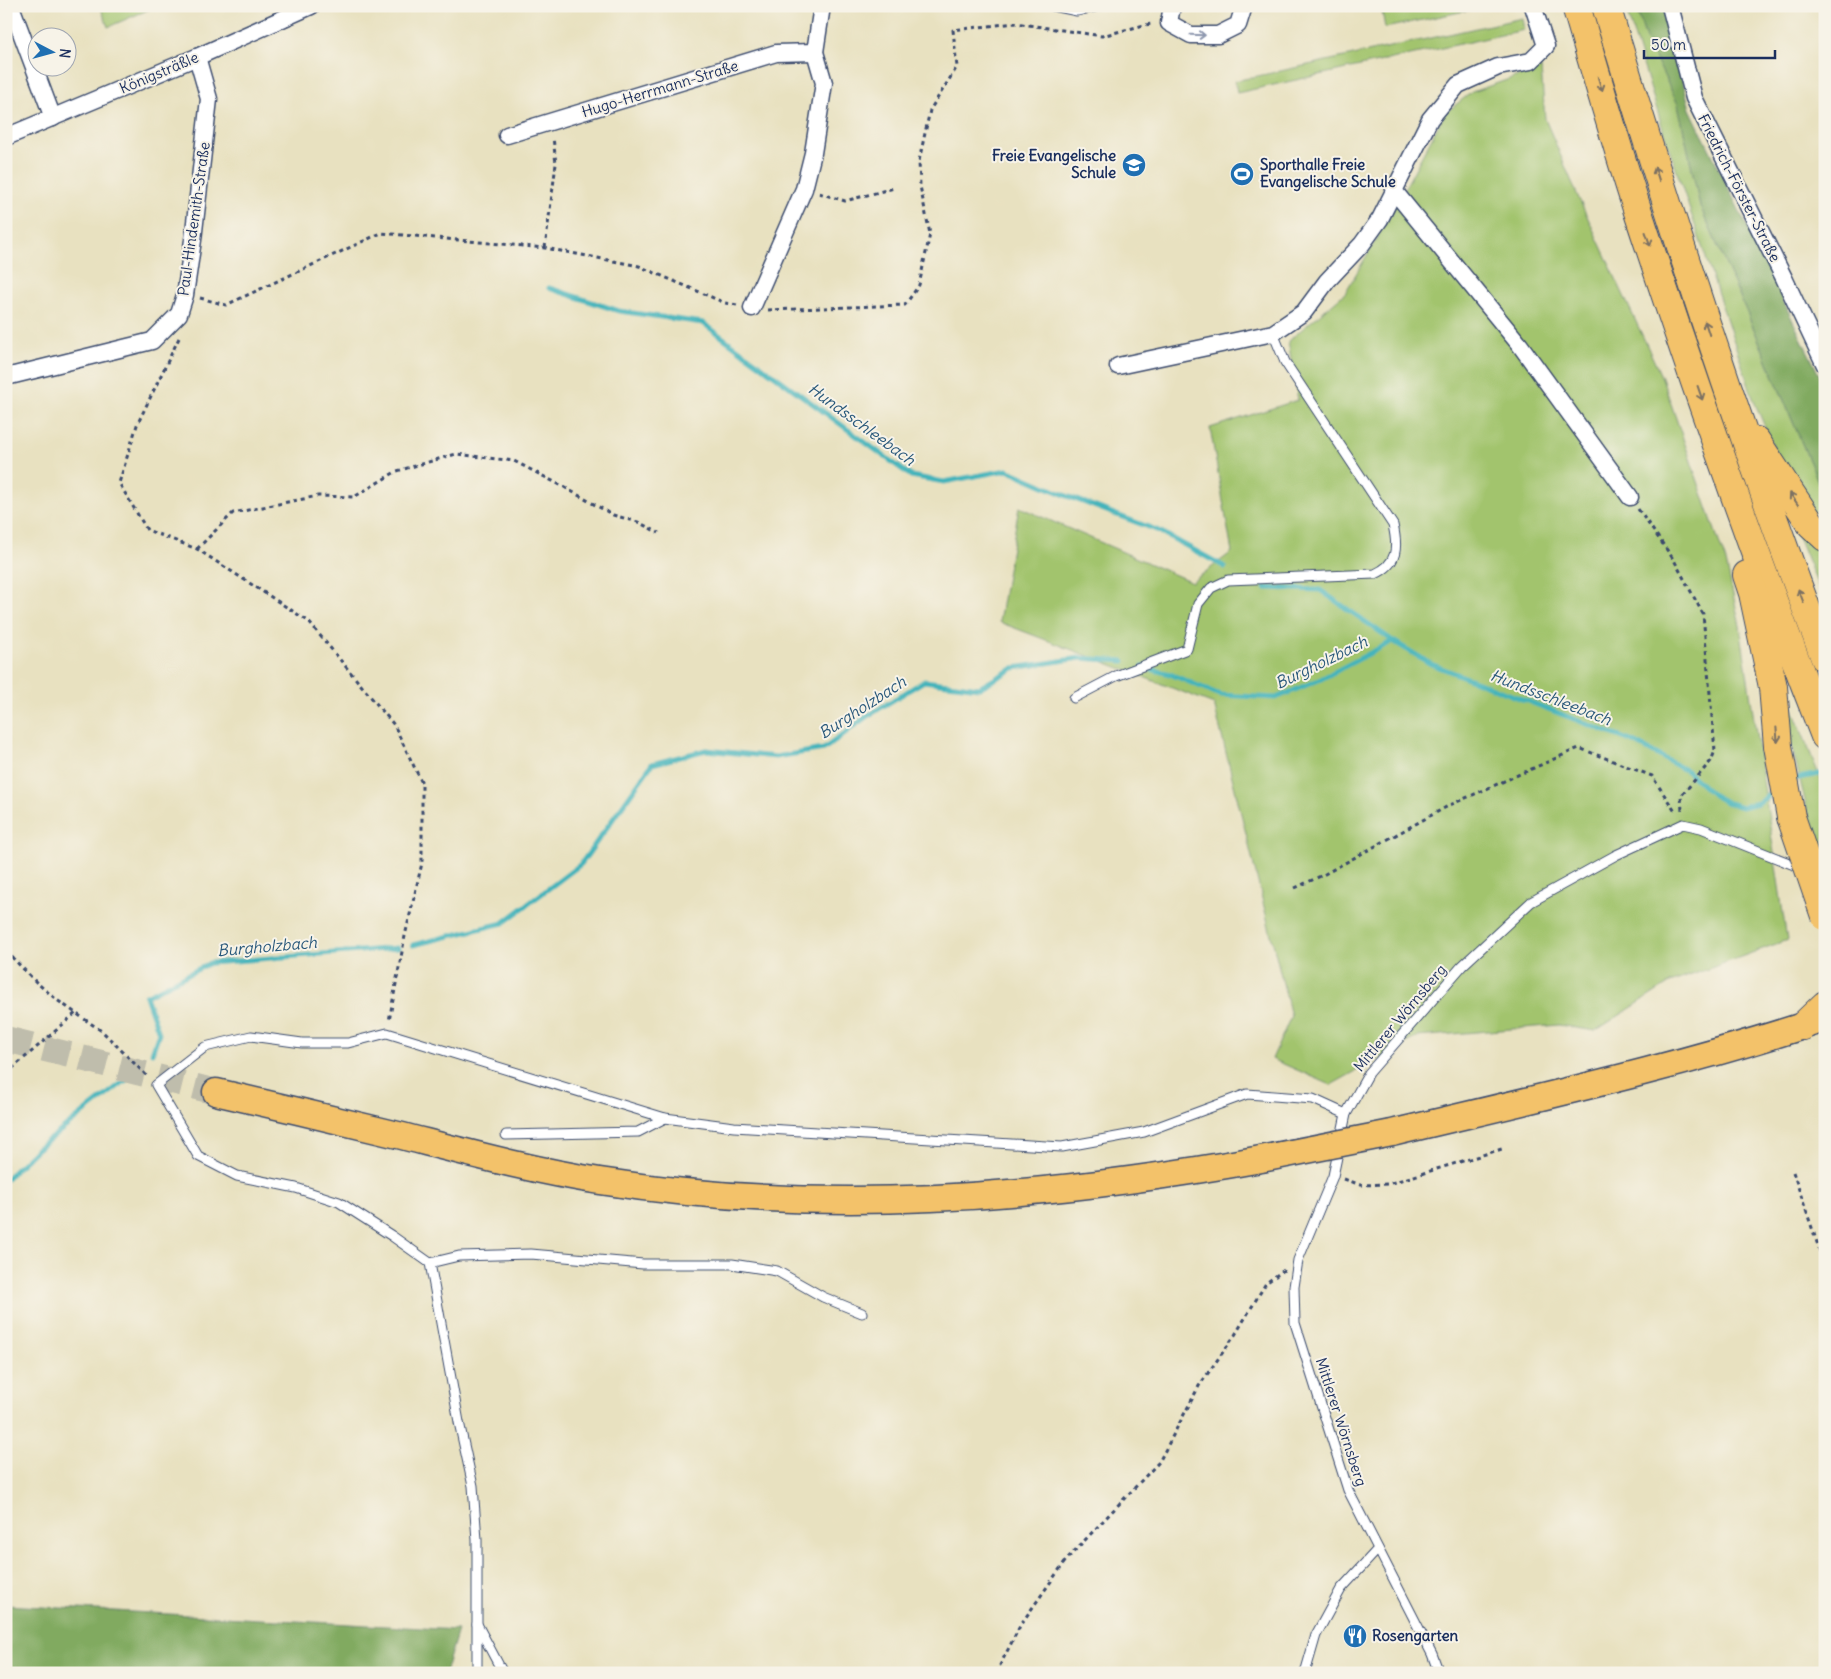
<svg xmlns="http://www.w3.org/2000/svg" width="1831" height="1679" font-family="Delius,sans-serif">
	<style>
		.green { fill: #a2c46d; stroke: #5e7a66 }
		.forest { fill: #81aa60; stroke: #4e6c5f }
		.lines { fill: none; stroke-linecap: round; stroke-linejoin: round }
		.stream { stroke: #44b4bb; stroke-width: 5 }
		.primary-tunnel { stroke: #bfbdac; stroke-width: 26; stroke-dasharray: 26 13; stroke-linecap: butt }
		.service-casing { stroke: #3a4a6d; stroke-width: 11 }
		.minor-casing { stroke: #3a4a6d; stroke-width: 19 }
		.primary-casing { stroke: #3a4a6d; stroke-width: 29 }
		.trunk-casing { stroke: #3a4a6d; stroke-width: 30 }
		.path { stroke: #3a4a6d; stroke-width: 3; stroke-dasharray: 4 4; stroke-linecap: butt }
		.service { stroke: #fff; stroke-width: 9 }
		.minor { stroke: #fff; stroke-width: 16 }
		.primary { stroke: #f3c26a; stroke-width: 26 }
		.trunk { stroke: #f3c26a; stroke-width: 28 }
		.primary-bridge-casing { stroke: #3a4a6d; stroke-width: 29; stroke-linecap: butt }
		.trunk-bridge-casing { stroke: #3a4a6d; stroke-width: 30; stroke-linecap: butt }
		.primary-bridge { stroke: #f3c26a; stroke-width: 26 }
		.trunk-bridge { stroke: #f3c26a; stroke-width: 28 }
		.oneway { stroke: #8d97ae }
		.oneway2 { stroke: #7c7163 }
		.labels { text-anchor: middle; stroke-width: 4; stroke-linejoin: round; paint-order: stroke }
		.street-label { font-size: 15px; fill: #1b2f5e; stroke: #f7f3e8 }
		.poi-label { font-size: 15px; font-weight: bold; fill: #1b2f5e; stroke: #f7f3e8; text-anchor: start }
		.water-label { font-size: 16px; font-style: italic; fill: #27577a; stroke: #f7f3e8 }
	</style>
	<rect width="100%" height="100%" fill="#f7f3e8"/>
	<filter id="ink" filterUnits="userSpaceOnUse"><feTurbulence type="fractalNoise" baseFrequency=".02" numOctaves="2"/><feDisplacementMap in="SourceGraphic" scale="10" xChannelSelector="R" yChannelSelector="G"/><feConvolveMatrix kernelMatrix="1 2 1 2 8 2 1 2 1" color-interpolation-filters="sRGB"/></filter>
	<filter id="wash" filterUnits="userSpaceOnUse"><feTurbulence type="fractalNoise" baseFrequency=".0096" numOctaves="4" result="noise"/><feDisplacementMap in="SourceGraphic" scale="20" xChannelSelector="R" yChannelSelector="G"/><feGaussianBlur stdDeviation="1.12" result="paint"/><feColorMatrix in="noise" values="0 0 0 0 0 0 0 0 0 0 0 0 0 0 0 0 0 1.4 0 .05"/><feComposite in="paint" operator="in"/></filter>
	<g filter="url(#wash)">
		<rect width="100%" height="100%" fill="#e8e1c0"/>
		<g class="green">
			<polygon points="100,6 157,6 108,27"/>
			<polygon points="1381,6 1488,6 1385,28"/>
			<polygon points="1625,6 1636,6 1646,39 1678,104 1700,206 1748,315 1825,498 1825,526 1788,481 1754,401 1666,139"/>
			<polygon points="1522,18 1524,30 1237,93 1235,81"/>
			<polygon points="1541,68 1545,119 1580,201 1662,378 1726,562 1740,626 1787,940 1670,983 1595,1031 1559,1025 1417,1037 1331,1085 1272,1059 1291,1016 1214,704 999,622 1019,507 1192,582 1232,552 1210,428 1298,400 1288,341 1345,293 1392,212 1445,113 1472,92"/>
			<polygon points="1791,519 1825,546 1825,603"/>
			<polygon points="1787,695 1825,790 1825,867 1823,866 1808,813 1791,743"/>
		</g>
		<g class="forest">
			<polygon points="1636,6 1663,6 1690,109 1825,387 1825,498 1748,315 1700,206 1678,104 1646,39"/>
			<polygon points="6,1605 458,1630 445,1673 6,1673"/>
		</g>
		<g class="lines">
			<g class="stream">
				<polyline points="549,288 619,311 703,323 911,476 944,482 1007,470 1067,496 1159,531 1225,567"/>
				<polyline points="1265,588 1320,590 1393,641 1431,664 1636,743 1687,771 1713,795 1728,803 1742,807 1758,803 1777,789"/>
				<polyline points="1143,667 1170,674 1220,695 1276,698 1321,679 1393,641"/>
				<polyline points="1793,779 1825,773"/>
				<polyline points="413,945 503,923 581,864 652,764 706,750 776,757 824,749 866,717 924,681 979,688 1014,668 1080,658 1124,661"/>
				<polyline points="152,1053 159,1033 146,996 210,963 398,948"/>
				<polyline points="6,1179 37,1149 126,1080"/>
			</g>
		</g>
	</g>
	<g filter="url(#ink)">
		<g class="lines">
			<polyline class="primary-tunnel" points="6,1039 216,1092"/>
			<g class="service-casing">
				<g id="service">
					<polyline points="1053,6 1077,11 1100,6"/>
					<path d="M 1074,698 L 1116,676 L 1187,649 L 1198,604 L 1211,588 L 1228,580 L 1375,574 C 1398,564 1398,547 1393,525 L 1285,362 L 1273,333"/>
					<polyline points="506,1135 638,1132 665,1118"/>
					<polyline points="430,1263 459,1256 531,1254 643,1264 732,1264 777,1271 823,1297 862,1313"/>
					<polyline points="477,1624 503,1673"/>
					<polyline points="477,1673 477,1540 473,1486 459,1422 430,1263 392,1236 339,1202 296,1188 237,1176 198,1156 156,1085 205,1047 251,1036 302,1043 348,1043 387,1033 665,1118 734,1127 1062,1147 1144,1132 1247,1094 1313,1099 1346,1114"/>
					<polyline points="1305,1673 1316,1635 1341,1589 1378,1549"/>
					<polyline points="1439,1673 1432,1654 1348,1490 1295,1323 1294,1287 1298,1260 1333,1176 1346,1114 1369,1073 1462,966 1531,902 1616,855 1683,824 1701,828 1804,869"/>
				</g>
			</g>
			<g class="minor-casing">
				<g id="minor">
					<polyline points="11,6 53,118"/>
					<polyline points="1172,6 1169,23 1191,35 1218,35 1238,25 1244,6"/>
					<polyline points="1670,6 1694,98 1784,278 1825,365"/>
					<polyline points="507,135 776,53 815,52"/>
					<polyline points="6,137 197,57 311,6"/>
					<polyline points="1395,192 1520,345 1630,497"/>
					<polyline points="752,308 804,189 813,153 824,83 815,52 822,6"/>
					<polyline points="1118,366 1273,333 1304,312 1327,281 1362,244 1380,219 1430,119 1458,85 1498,67 1531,61 1546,46 1533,6"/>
					<polyline points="6,377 152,341 179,314 185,295 193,240 209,99 197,57"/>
				</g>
			</g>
			<g class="primary-casing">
				<g id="primary">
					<path d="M 216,1092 C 277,1106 337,1120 398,1135 C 465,1152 531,1170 600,1181 C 822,1216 1041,1199 1261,1159"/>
					<path d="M 1392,1133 C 1537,1098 1683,1066 1824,1019"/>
				</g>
			</g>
			<g class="trunk-casing">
				<g id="trunk">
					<path d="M 1576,6 C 1597,77 1617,148 1640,218 C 1697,392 1758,566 1825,736"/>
					<path d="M 1606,6 C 1672,226 1743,443 1825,658"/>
					<polyline points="1756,441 1811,524 1825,537"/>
					<polyline points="1747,575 1753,593 1773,687 1778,746 1791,817"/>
					<polyline points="1803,1026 1825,1005"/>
				</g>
			</g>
			<g class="path">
				<polyline points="819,193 845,201 894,188"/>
				<polyline points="545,248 556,164 553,137"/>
				<polyline points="200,298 226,305 381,233 545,248 639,266 725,303 737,305"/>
				<polyline points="768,310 905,305 919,285 930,234 920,186 919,161 930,110 957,67 953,30 1015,23 1102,36 1144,25 1153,24"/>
				<polyline points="179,338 137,425 119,483 147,530 197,549 308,621 394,725 422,783 422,863 405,936 389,1021"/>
				<polyline points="1638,509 1674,560 1703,614 1715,751 1711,761 1681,796 1682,811"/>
				<polyline points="197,549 233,513 318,496 354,497 397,471 456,454 514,461 564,487 613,515 638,522 659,533"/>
				<polyline points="1295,888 1323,875 1450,805 1579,748 1652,776 1676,813"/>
				<polyline points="6,951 36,982 57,1000 103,1032 148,1077"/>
				<polyline points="6,1074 77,1012"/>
				<polyline points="1793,1172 1825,1266"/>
				<polyline points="1344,1179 1361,1185 1388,1184 1505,1148"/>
				<polyline points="996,1673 1021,1624 1066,1560 1159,1462 1199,1386 1235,1335 1266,1283 1284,1270"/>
			</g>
			<use href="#service" class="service"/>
			<use href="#minor" class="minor"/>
			<use href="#primary" class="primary"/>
			<use href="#trunk" class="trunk"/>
			<g class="primary-bridge-casing">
				<polyline id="primary-bridge" points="1261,1159 1392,1133"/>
			</g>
			<g class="trunk-bridge-casing">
				<polyline id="trunk-bridge" points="1791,817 1825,916"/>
			</g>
			<use href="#primary-bridge" class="primary-bridge"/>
			<use href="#trunk-bridge" class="trunk-bridge"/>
		</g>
		<defs><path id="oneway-shaft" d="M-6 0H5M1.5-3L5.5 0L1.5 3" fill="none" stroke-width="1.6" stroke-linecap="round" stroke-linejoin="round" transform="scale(1.25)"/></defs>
		<use class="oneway" href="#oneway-shaft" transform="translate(1198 35) rotate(2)"/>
		<g class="oneway2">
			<use href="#oneway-shaft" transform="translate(1600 84) rotate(73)"/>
			<use href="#oneway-shaft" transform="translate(1657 174) rotate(-108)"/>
			<use href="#oneway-shaft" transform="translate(1648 239) rotate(71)"/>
			<use href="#oneway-shaft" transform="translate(1707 328) rotate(-108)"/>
			<use href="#oneway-shaft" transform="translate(1700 393) rotate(71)"/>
			<use href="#oneway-shaft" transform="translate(1794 499) rotate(-124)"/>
			<use href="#oneway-shaft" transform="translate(1801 596) rotate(-111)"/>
			<use href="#oneway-shaft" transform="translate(1777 735) rotate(85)"/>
		</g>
	</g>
	<defs>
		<g id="school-disc" transform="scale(1.25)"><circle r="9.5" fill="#1f6fb2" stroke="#f7f3e8"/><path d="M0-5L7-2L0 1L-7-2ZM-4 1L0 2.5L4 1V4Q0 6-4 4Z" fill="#fff"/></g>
		<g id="stadium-disc" transform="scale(1.25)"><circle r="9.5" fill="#1f6fb2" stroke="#f7f3e8"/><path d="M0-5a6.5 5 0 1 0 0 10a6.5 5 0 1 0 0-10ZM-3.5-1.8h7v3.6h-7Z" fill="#fff"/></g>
		<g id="restaurant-disc" transform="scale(1.25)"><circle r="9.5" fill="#1f6fb2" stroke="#f7f3e8"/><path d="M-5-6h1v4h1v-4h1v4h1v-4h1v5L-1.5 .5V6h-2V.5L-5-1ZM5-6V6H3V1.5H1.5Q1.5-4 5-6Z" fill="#fff"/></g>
	</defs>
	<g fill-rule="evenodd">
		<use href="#school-disc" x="1134" y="165"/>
		<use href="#stadium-disc" x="1242" y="174"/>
		<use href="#restaurant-disc" x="1355" y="1636"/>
	</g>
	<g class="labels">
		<g class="street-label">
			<text transform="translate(159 73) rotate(-23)" y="5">Königsträßle</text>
			<text transform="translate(660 89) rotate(-17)" y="5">Hugo-Herrmann-Straße</text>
			<text transform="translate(1739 188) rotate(63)" y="5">Friedrich-Förster-Straße</text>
			<text transform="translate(194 219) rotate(-82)" y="5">Paul-Hindemith-Straße</text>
			<text transform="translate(1400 1018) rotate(-50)" y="5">Mittlerer Wörnsberg</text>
			<text transform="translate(1341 1422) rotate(72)" y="5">Mittlerer Wörnsberg</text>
		</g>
		<g class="poi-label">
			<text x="1116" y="161" text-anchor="end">Freie Evangelische<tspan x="1116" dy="17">Schule</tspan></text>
			<text x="1260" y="170">Sporthalle Freie<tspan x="1260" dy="17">Evangelische Schule</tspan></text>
			<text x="1372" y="1641">Rosengarten</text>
		</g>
		<g class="water-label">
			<text transform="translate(862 424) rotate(36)" y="6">Hundsschleebach</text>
			<text transform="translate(1321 662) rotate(-26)" y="6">Burgholzbach</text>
			<text transform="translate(1551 697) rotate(21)" y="6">Hundsschleebach</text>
			<text transform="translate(862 707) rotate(-33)" y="6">Burgholzbach</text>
			<text transform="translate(267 946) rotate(-5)" y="6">Burgholzbach</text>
		</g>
	</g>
	<rect width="1831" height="1679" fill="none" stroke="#f7f3e8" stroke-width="25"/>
	<g transform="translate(52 52) rotate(96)"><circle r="24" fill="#f7f3e8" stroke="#9fa5b1"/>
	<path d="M0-4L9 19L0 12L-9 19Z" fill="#1f6fb2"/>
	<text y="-8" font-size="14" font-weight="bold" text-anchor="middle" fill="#1b2f5e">N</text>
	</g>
	<path d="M1644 50v8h131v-8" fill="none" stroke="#1b2f5e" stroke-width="2.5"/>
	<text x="1651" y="50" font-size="15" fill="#1b2f5e" stroke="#f7f3e8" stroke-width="4" paint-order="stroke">50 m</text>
</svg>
